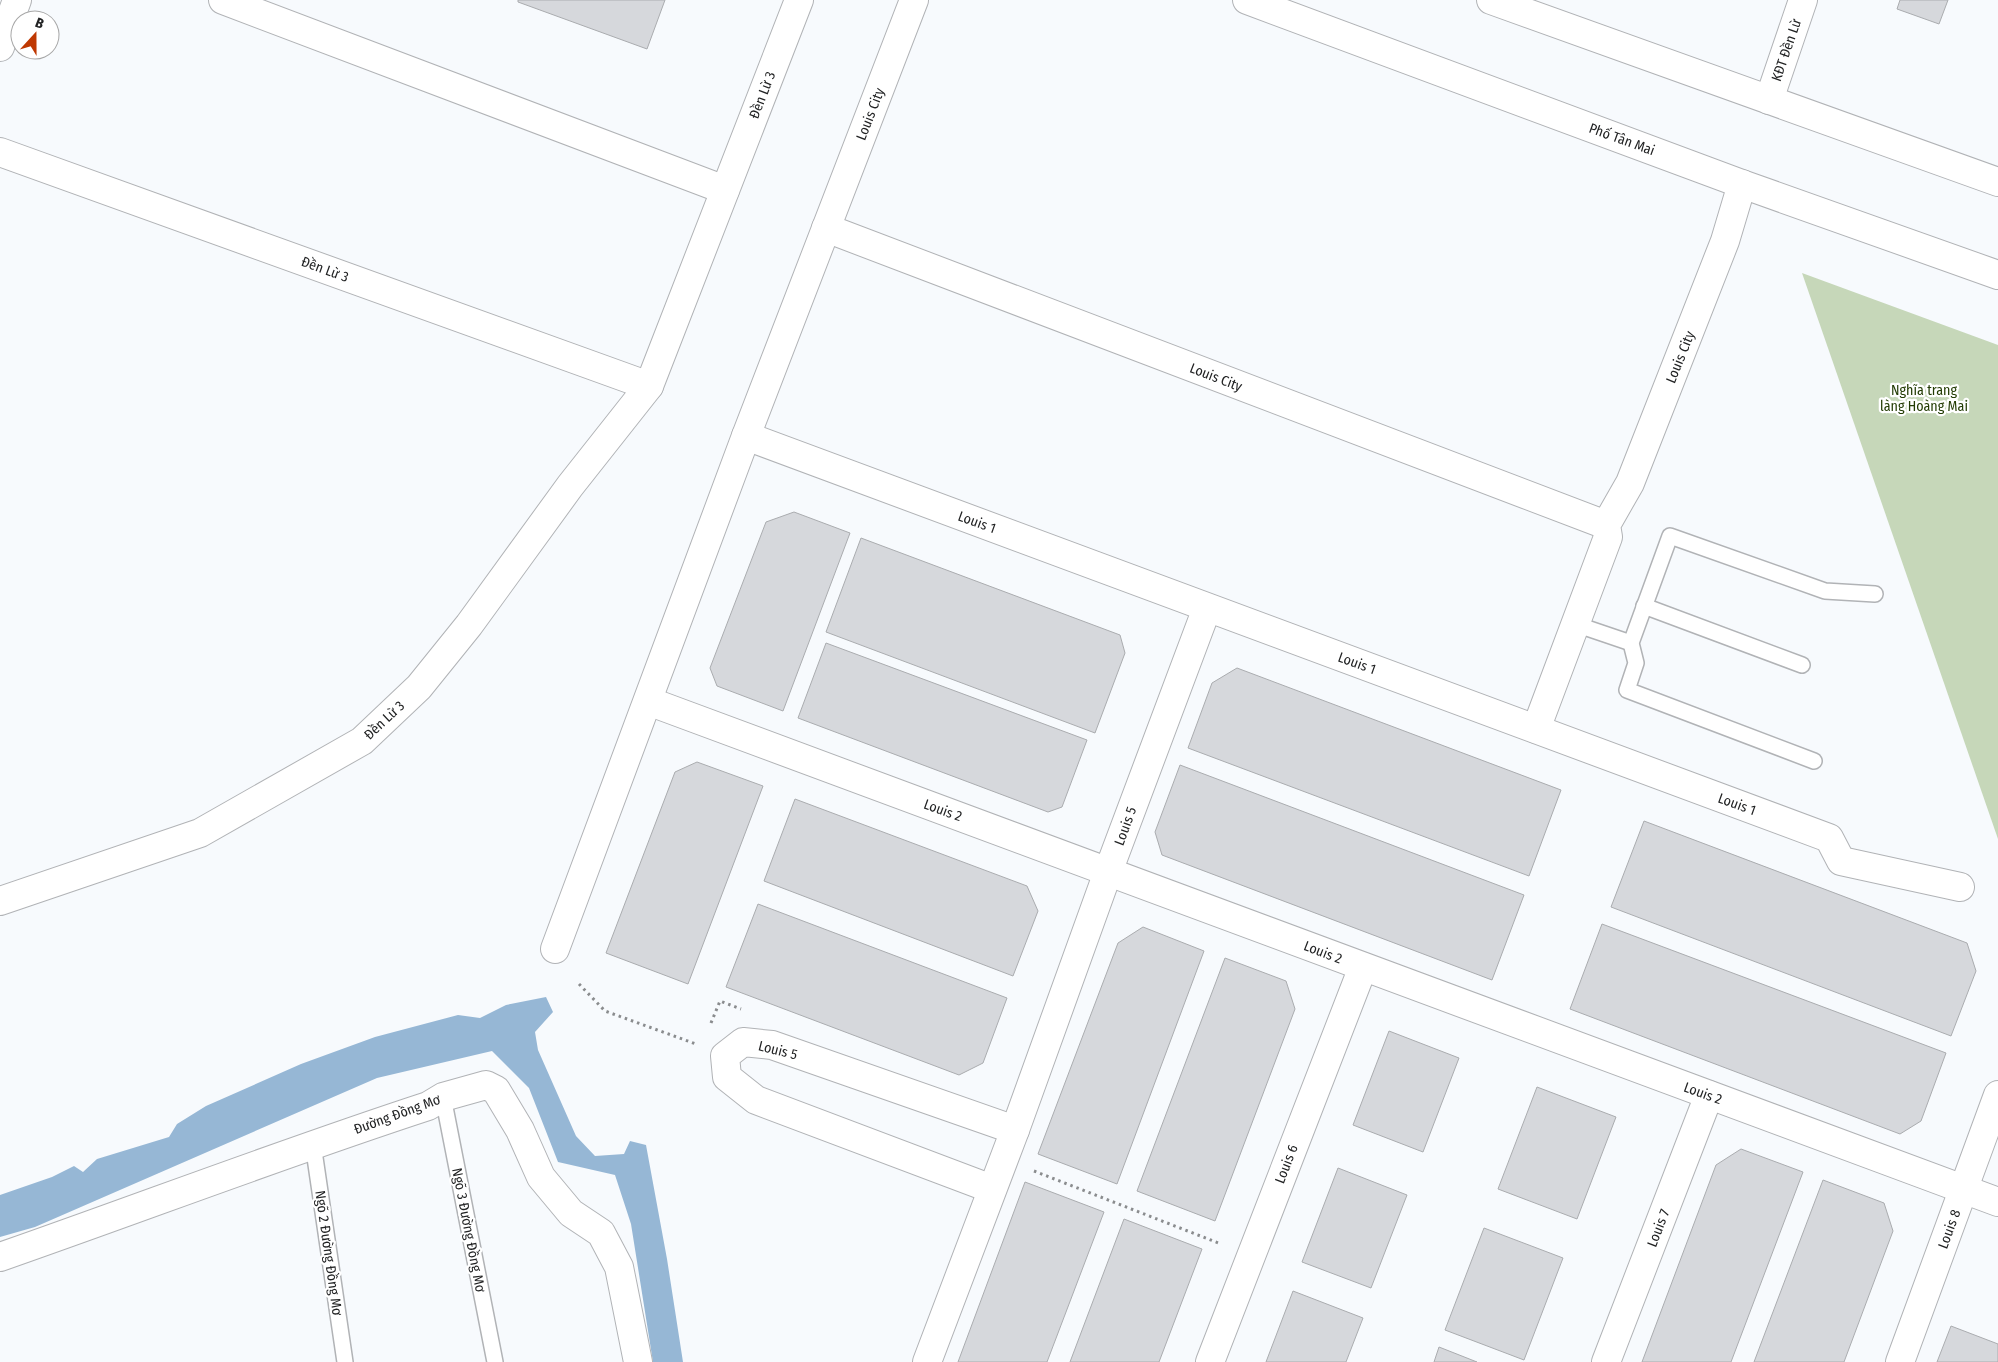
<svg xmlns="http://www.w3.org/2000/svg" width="1998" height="1362" font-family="'Fira Sans Condensed',sans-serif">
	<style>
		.green { fill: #c6d7b9 }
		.water { fill: #96b7d5 }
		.building { fill: #d6d8dc; stroke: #aaacaf }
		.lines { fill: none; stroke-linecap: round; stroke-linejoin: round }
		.service-casing { stroke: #b1b3b6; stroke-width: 18 }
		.minor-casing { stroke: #b1b3b6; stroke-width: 30 }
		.primary-casing { stroke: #b1b3b6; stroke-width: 30 }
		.path { stroke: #8a8c8e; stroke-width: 3; stroke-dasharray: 2.5 4; stroke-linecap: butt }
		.service { stroke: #fff; stroke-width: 15 }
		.minor { stroke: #fff; stroke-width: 28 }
		.primary { stroke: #fff; stroke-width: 28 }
		.labels { text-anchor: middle; stroke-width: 4.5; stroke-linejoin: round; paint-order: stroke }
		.street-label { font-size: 14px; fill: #222324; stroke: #fff }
		.park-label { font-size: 14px; fill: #233c04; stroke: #fff }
	</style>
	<rect width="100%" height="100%" fill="#f7fafd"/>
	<polygon class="green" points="1802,273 1998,345 1998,839"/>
	<polygon class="water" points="546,997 553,1012 535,1032 538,1050 576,1136 595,1156 624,1154 630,1141 646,1145 667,1259 683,1362 653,1362 631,1224 615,1175 558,1162 529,1088 492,1051 377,1078 35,1227 0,1237 0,1195 52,1177 74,1166 83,1172 97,1159 169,1137 177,1124 206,1106 301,1064 375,1037 458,1015 480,1018 506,1005"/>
	<g class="building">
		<polygon points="518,0 665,0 647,49 518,2"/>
		<polygon points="1900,0 1948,0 1939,24 1897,9"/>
		<polygon points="794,512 850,533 783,711 717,686 710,668 766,522"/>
		<polygon points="861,538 1120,635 1125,653 1095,733 826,632"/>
		<polygon points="826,643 1087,740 1062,807 1048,812 798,718"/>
		<polygon points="1237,668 1561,790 1529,876 1188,748 1212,683"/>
		<polygon points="697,762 763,786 688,984 606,953 675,772"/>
		<polygon points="1180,765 1524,895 1492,980 1162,855 1155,832"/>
		<polygon points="795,799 1027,886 1038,911 1013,976 764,881"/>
		<polygon points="1644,821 1967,943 1976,971 1951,1036 1611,907"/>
		<polygon points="758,904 1007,998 983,1063 959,1075 726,987"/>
		<polygon points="1602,924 1946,1053 1921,1121 1900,1134 1570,1009"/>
		<polygon points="1143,927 1204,951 1117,1184 1038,1154 1118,943"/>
		<polygon points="1225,958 1286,981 1295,1009 1215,1221 1137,1191"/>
		<polygon points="1389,1031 1459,1058 1423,1152 1353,1125"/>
		<polygon points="1537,1087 1616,1117 1577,1219 1498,1189"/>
		<polygon points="1741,1149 1803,1172 1731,1362 1642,1362 1716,1165"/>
		<polygon points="1338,1168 1407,1195 1371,1288 1302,1262"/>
		<polygon points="1823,1180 1884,1203 1893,1231 1844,1362 1754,1362"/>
		<polygon points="1025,1182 1104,1212 1047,1362 958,1362"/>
		<polygon points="1124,1219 1202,1249 1159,1362 1070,1362"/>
		<polygon points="1484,1228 1563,1258 1524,1360 1445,1330"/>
		<polygon points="1293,1291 1363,1318 1346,1362 1266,1362"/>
		<polygon points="1951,1326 1998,1344 1998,1362 1937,1362"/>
		<polygon points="1439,1347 1477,1362 1434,1362"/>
	</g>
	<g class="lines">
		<g class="service-casing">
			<g id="service">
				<polyline points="1644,606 1802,665"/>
				<polyline points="1575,624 1631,643"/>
				<polyline points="1814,761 1627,690 1636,663 1631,643 1670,536 1825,591 1875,594"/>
				<polyline points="443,1097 495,1362"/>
				<polyline points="313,1144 345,1362"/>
			</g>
		</g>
		<g class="minor-casing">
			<g id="minor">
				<polyline points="223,0 725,190"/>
				<polyline points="0,47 17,0"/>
				<polyline points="1769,100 1803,0"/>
				<polyline points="0,152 649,386"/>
				<polyline points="826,228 1606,525"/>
				<polyline points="746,436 1829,838 1841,861 1960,887"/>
				<polyline points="648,701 1998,1202"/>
				<polyline points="1536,729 1608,537 1606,525 1630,483 1725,241 1742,184"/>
				<polyline points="0,901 200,833 362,741 419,687 469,625 570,486 649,386 799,0"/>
				<polyline points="555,949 746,436 914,0"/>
				<polyline points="992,1189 756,1100 727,1077 725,1056 743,1042 772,1045 1015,1130"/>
				<path d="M 0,1257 C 143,1207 284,1153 428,1106 L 443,1097 L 486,1085 L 496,1090 L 520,1130 L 541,1177 L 571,1213 L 601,1233 L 619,1267 L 638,1362"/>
				<polyline points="927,1362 1015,1130 1108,872 1207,608"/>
				<polyline points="1210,1362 1363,967"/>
				<polyline points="1606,1362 1709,1095"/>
				<polyline points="1900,1362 1998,1095"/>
			</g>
		</g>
		<g class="primary-casing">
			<g id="primary">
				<polyline points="1247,0 1742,184 1998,275"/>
				<polyline points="1491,0 1998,182"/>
			</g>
		</g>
		<g class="path">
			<polyline points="579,984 605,1011 696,1044"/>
			<polyline points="711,1023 720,1001 741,1009"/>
			<polyline points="1034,1171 1221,1244"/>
		</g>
		<use href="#service" class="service"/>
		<use href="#minor" class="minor"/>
		<use href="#primary" class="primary"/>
	</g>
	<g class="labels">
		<g class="street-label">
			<text transform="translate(1786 50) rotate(-71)" y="5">KĐT Đền Lừ</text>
			<text transform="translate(762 95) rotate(-69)" y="5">Đền Lừ 3</text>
			<text transform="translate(870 114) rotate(-69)" y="5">Louis City</text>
			<text transform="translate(1622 139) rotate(20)" y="5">Phố Tân Mai</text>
			<text transform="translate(325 269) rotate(20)" y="5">Đền Lừ 3</text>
			<text transform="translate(1680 357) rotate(-68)" y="5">Louis City</text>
			<text transform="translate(1216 377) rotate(21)" y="5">Louis City</text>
			<text transform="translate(977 522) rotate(20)" y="5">Louis 1</text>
			<text transform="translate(1357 663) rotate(20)" y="5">Louis 1</text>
			<text transform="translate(384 720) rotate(-43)" y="5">Đền Lừ 3</text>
			<text transform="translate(1737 804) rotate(20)" y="5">Louis 1</text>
			<text transform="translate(943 810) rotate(20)" y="5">Louis 2</text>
			<text transform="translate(1125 826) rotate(-70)" y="5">Louis 5</text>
			<text transform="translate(1323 952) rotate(21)" y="5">Louis 2</text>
			<text transform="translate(778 1050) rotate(14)" y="5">Louis 5</text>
			<text transform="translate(1703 1093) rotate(20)" y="5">Louis 2</text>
			<text transform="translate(397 1114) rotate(-20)" y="5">Đường Đồng Mơ</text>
			<text transform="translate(1286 1164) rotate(-69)" y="5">Louis 6</text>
			<text transform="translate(1658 1228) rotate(-69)" y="5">Louis 7</text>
			<text transform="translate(1949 1229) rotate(-70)" y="5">Louis 8</text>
			<text transform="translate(469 1230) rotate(79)" y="5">Ngõ 3 Đường Đồng Mơ</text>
			<text transform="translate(329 1253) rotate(82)" y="5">Ngõ 2 Đường Đồng Mơ</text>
		</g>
		<g class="park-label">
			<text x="1924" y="395">Nghĩa trang<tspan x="1924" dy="16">làng Hoàng Mai</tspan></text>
		</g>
	</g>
	<g transform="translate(35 35) rotate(21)"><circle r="24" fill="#ffffff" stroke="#a7a7a7"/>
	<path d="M0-4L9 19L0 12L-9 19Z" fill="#bf3802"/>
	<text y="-8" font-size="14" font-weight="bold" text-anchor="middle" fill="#222324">B</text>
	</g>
</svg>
